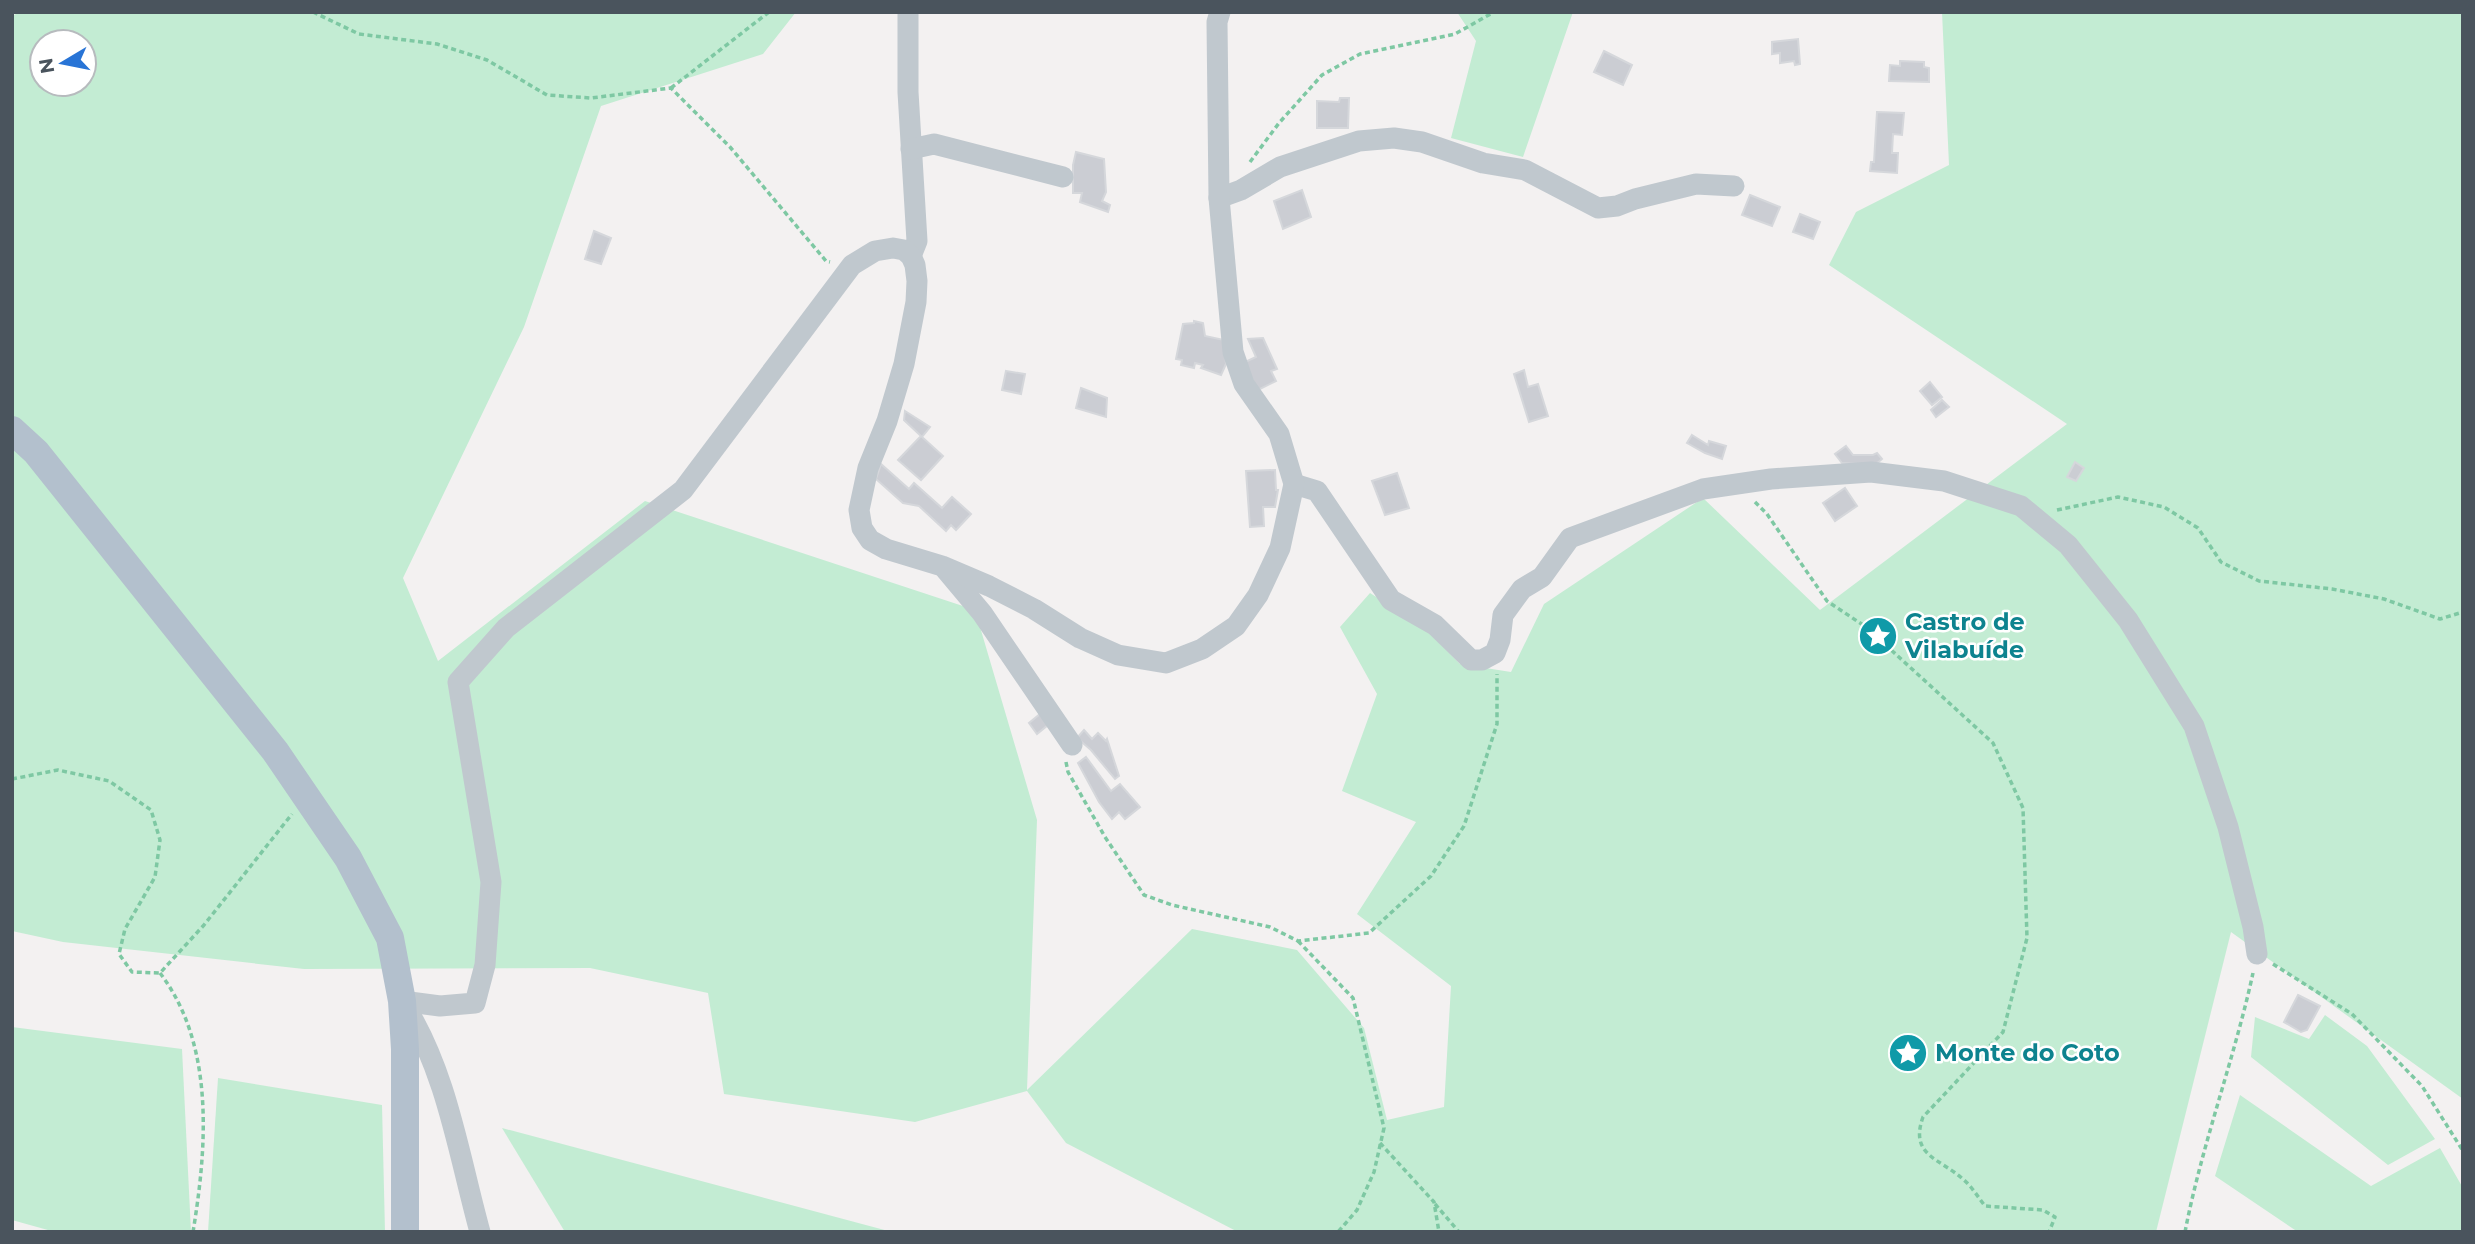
<svg xmlns="http://www.w3.org/2000/svg" width="2475" height="1244" font-family="Montserrat,sans-serif">
	<style>
		.green { fill: #c3ecd3; fill-rule: evenodd }
		.building { fill: #cbcdd3; stroke: #d5d7db; stroke-width: 2 }
		.lines { fill: none; stroke-linecap: round; stroke-linejoin: round }
		.path { stroke: #7ec8a3; stroke-width: 3.5; stroke-dasharray: 5 3.5; stroke-linecap: butt }
		.minor { stroke: #c0c8ce; stroke-width: 21 }
		.major { stroke: #b3c0cd; stroke-width: 28 }
		.labels { text-anchor: middle; stroke-width: 5; stroke-linejoin: round; paint-order: stroke }
		.culture-label { font-size: 24px; font-weight: bold; fill: #0d838f; stroke: #fff; text-anchor: start }
	</style>
	<rect width="100%" height="100%" fill="#f3f1f1"/>
	<g class="green">
		<path d="M 20,12 L 796,12 L 763,54 L 601,106 L 524,327 L 403,578 L 438,661 L 645,501 L 975,610 L 1037,820 L 1027,1090 L 1192,929 L 1297,950 L 1364,1028 L 1387,1120 L 1444,1107 L 1451,986 L 1357,914 L 1416,822 L 1342,791 L 1377,694 L 1340,627 L 1370,593 L 1425,628 L 1460,664 L 1511,672 L 1544,604 L 1703,498 L 1820,610 L 2067,424 L 1829,265 L 1856,212 L 1949,165 L 1942,12 L 2463,12 L 2463,1099 L 2231,932 L 2156,1232 L 1238,1232 L 1066,1143 L 1027,1091 L 915,1122 L 724,1094 L 708,993 L 590,968 L 304,969 L 63,942 L 12,931 L 12,16 ZM 42,42 L 84,42 L 84,84 L 42,84 Z"/>
		<polygon points="1457,12 1573,12 1523,157 1451,138 1476,41"/>
		<polygon points="2325,1015 2367,1046 2435,1139 2388,1165 2251,1057 2255,1017 2309,1039"/>
		<polygon points="12,1027 182,1049 191,1232 55,1232 12,1220"/>
		<polygon points="218,1078 382,1105 385,1232 208,1232"/>
		<polygon points="2240,1095 2371,1186 2440,1148 2463,1188 2463,1232 2298,1232 2215,1176"/>
		<polygon points="502,1128 892,1232 565,1232"/>
	</g>
	<g class="building">
		<polygon points="1798,39 1800,64 1795,65 1794,61 1780,63 1780,53 1772,54 1772,42"/>
		<polygon points="1604,51 1632,65 1623,85 1594,72"/>
		<polygon points="1900,61 1924,62 1924,67 1929,68 1929,82 1889,81 1890,65 1900,66"/>
		<polygon points="1340,98 1349,98 1348,128 1317,128 1317,101 1339,102"/>
		<polygon points="1877,112 1904,113 1902,135 1893,134 1892,153 1898,153 1897,173 1870,171 1871,162 1874,162"/>
		<polygon points="1076,152 1104,159 1106,192 1102,201 1110,205 1108,212 1080,202 1082,193 1073,193 1073,165"/>
		<polygon points="1302,190 1311,217 1283,229 1274,201"/>
		<polygon points="1750,195 1780,207 1772,226 1742,215"/>
		<polygon points="1800,214 1820,222 1813,239 1793,232"/>
		<polygon points="594,231 611,238 601,264 585,259"/>
		<polygon points="1194,321 1203,323 1205,336 1224,340 1226,364 1221,375 1201,368 1203,365 1195,363 1194,368 1181,365 1182,360 1176,359 1183,324 1194,323"/>
		<polygon points="1263,338 1277,369 1271,371 1276,381 1258,390 1243,363 1256,357 1248,339"/>
		<polygon points="1524,370 1528,387 1538,384 1548,416 1529,422 1514,374"/>
		<polygon points="1006,371 1025,374 1021,394 1002,390"/>
		<polygon points="1930,382 1942,397 1932,405 1920,391"/>
		<polygon points="1081,388 1107,398 1106,417 1076,408"/>
		<polygon points="1942,400 1949,407 1936,417 1931,410"/>
		<polygon points="905,411 930,427 922,437 943,456 921,480 898,460 921,436 904,420"/>
		<polygon points="1692,435 1708,445 1709,441 1726,446 1722,459 1705,453 1687,443"/>
		<polygon points="1846,446 1853,455 1873,455 1877,453 1882,459 1875,465 1842,463 1835,454"/>
		<polygon points="2075,462 2084,468 2076,481 2067,477"/>
		<polygon points="881,464 909,489 914,483 942,508 952,497 971,514 956,530 951,525 946,531 919,506 903,503 876,479"/>
		<polygon points="1275,470 1276,490 1278,490 1275,507 1263,507 1264,526 1250,527 1246,471"/>
		<polygon points="1397,473 1409,508 1385,515 1372,481"/>
		<polygon points="1845,488 1857,506 1835,521 1823,503"/>
		<polygon points="1040,714 1048,725 1037,734 1029,723"/>
		<polygon points="1084,730 1092,739 1098,733 1106,741 1107,739 1119,776 1115,779 1091,750 1077,738"/>
		<polygon points="1086,757 1111,791 1120,784 1140,807 1125,819 1119,812 1112,819 1099,802 1078,763"/>
		<polygon points="2298,995 2320,1006 2307,1030 2301,1032 2284,1022"/>
	</g>
	<g class="lines">
		<g class="path">
			<polyline points="313,12 359,34 437,44 487,60 547,95 591,98 671,88 730,147 826,261 830,262"/>
			<polyline points="671,88 769,12"/>
			<polyline points="1250,162 1279,123 1322,75 1360,54 1455,34 1494,12"/>
			<path d="M 1755,502 L 1767,514 L 1827,601 L 1866,627 L 1993,743 L 2023,808 L 2027,938 L 2003,1032 L 1923,1117 C 1909,1156 1940,1158 1964,1180 C 1972,1187 1978,1197 1985,1206 L 2043,1210 L 2055,1217 L 2049,1232"/>
			<polyline points="2057,510 2118,497 2164,507 2198,528 2221,562 2259,581 2332,589 2384,599 2440,619 2463,612"/>
			<polyline points="1066,762 1068,772 1105,837 1144,895 1172,905 1270,927 1298,941 1369,933 1431,876 1464,826 1497,724 1497,674"/>
			<polyline points="12,779 58,770 109,781 151,810 160,840 155,877 125,929 119,954 132,972 160,973 204,925 292,814"/>
			<polyline points="1298,941 1353,998 1384,1128 1374,1172 1357,1210 1338,1232"/>
			<polyline points="2273,964 2352,1014 2422,1086 2463,1151"/>
			<path d="M 160,973 C 215,1045 207,1147 193,1232"/>
			<polyline points="1380,1143 1434,1202 1439,1232"/>
			<polyline points="1435,1204 1459,1232"/>
			<path d="M 2185,1232 C 2202,1144 2234,1060 2253,973"/>
		</g>
		<g class="minor">
			<polyline points="908,12 908,92 917,241 911,256"/>
			<polyline points="911,149 934,144 1063,177"/>
			<polyline points="1219,198 1241,190 1280,167 1359,141 1394,138 1422,142 1483,163 1525,170 1598,208 1617,206 1635,199 1696,184 1734,186"/>
			<polyline points="1294,484 1317,491 1391,600 1435,625 1471,660 1482,660 1495,653 1500,640 1503,615 1522,589 1542,577 1570,538 1703,489 1771,479 1871,472 1944,481 2021,506 2068,545 2128,620 2194,726 2228,827 2253,927 2257,954"/>
			<polyline points="946,570 982,613 1072,745"/>
			<polyline points="402,1001 440,1006 475,1003 485,965 491,882 458,682 506,628 683,490 852,265 875,251 893,248 904,250 911,256 915,265 917,281 916,302 904,364 887,421 868,468 859,510 862,528 870,540 886,549 942,566 989,586 1034,609 1080,638 1118,655 1166,663 1202,649 1236,626 1258,595 1280,548 1294,484 1279,434 1244,384 1233,352 1219,198 1217,22 1220,12"/>
			<path d="M 405,1006 C 447,1073 459,1156 480,1232"/>
		</g>
		<polyline class="major" points="12,430 36,452 275,751 348,858 390,938 402,1001 405,1049 405,1232"/>
	</g>
	<defs>
		<g id="sight-disc" transform="scale(2.0125)"><circle r="9.5" fill="#0f9aa8" stroke="#fff"/><path d="M0-6L1.8-2.2L6-1.7L2.9 1.2L3.7 5.4L0 3.3L-3.7 5.4L-2.9 1.2L-6-1.7L-1.8-2.2Z" fill="#fff"/></g>
	</defs>
	<g fill-rule="evenodd">
		<use href="#sight-disc" x="1878" y="636"/>
		<use href="#sight-disc" x="1908" y="1053"/>
	</g>
	<g class="labels">
		<g class="culture-label">
			<text x="1905" y="630">Castro de<tspan x="1905" dy="28">Vilabuíde</tspan></text>
			<text x="1935" y="1061">Monte do Coto</text>
		</g>
	</g>
	<rect width="2475" height="1244" fill="none" stroke="#4a545d" stroke-width="28"/>
	<g transform="translate(63 63) rotate(260)"><circle r="33" fill="#ffffff" stroke="#b7bbbe" stroke-width="2"/>
	<path d="M0-5L12 26L0 18L-12 26Z" fill="#2874d6"/>
	<text y="-10" font-size="19" font-weight="bold" text-anchor="middle" fill="#4a545d">N</text>
	</g>
</svg>
